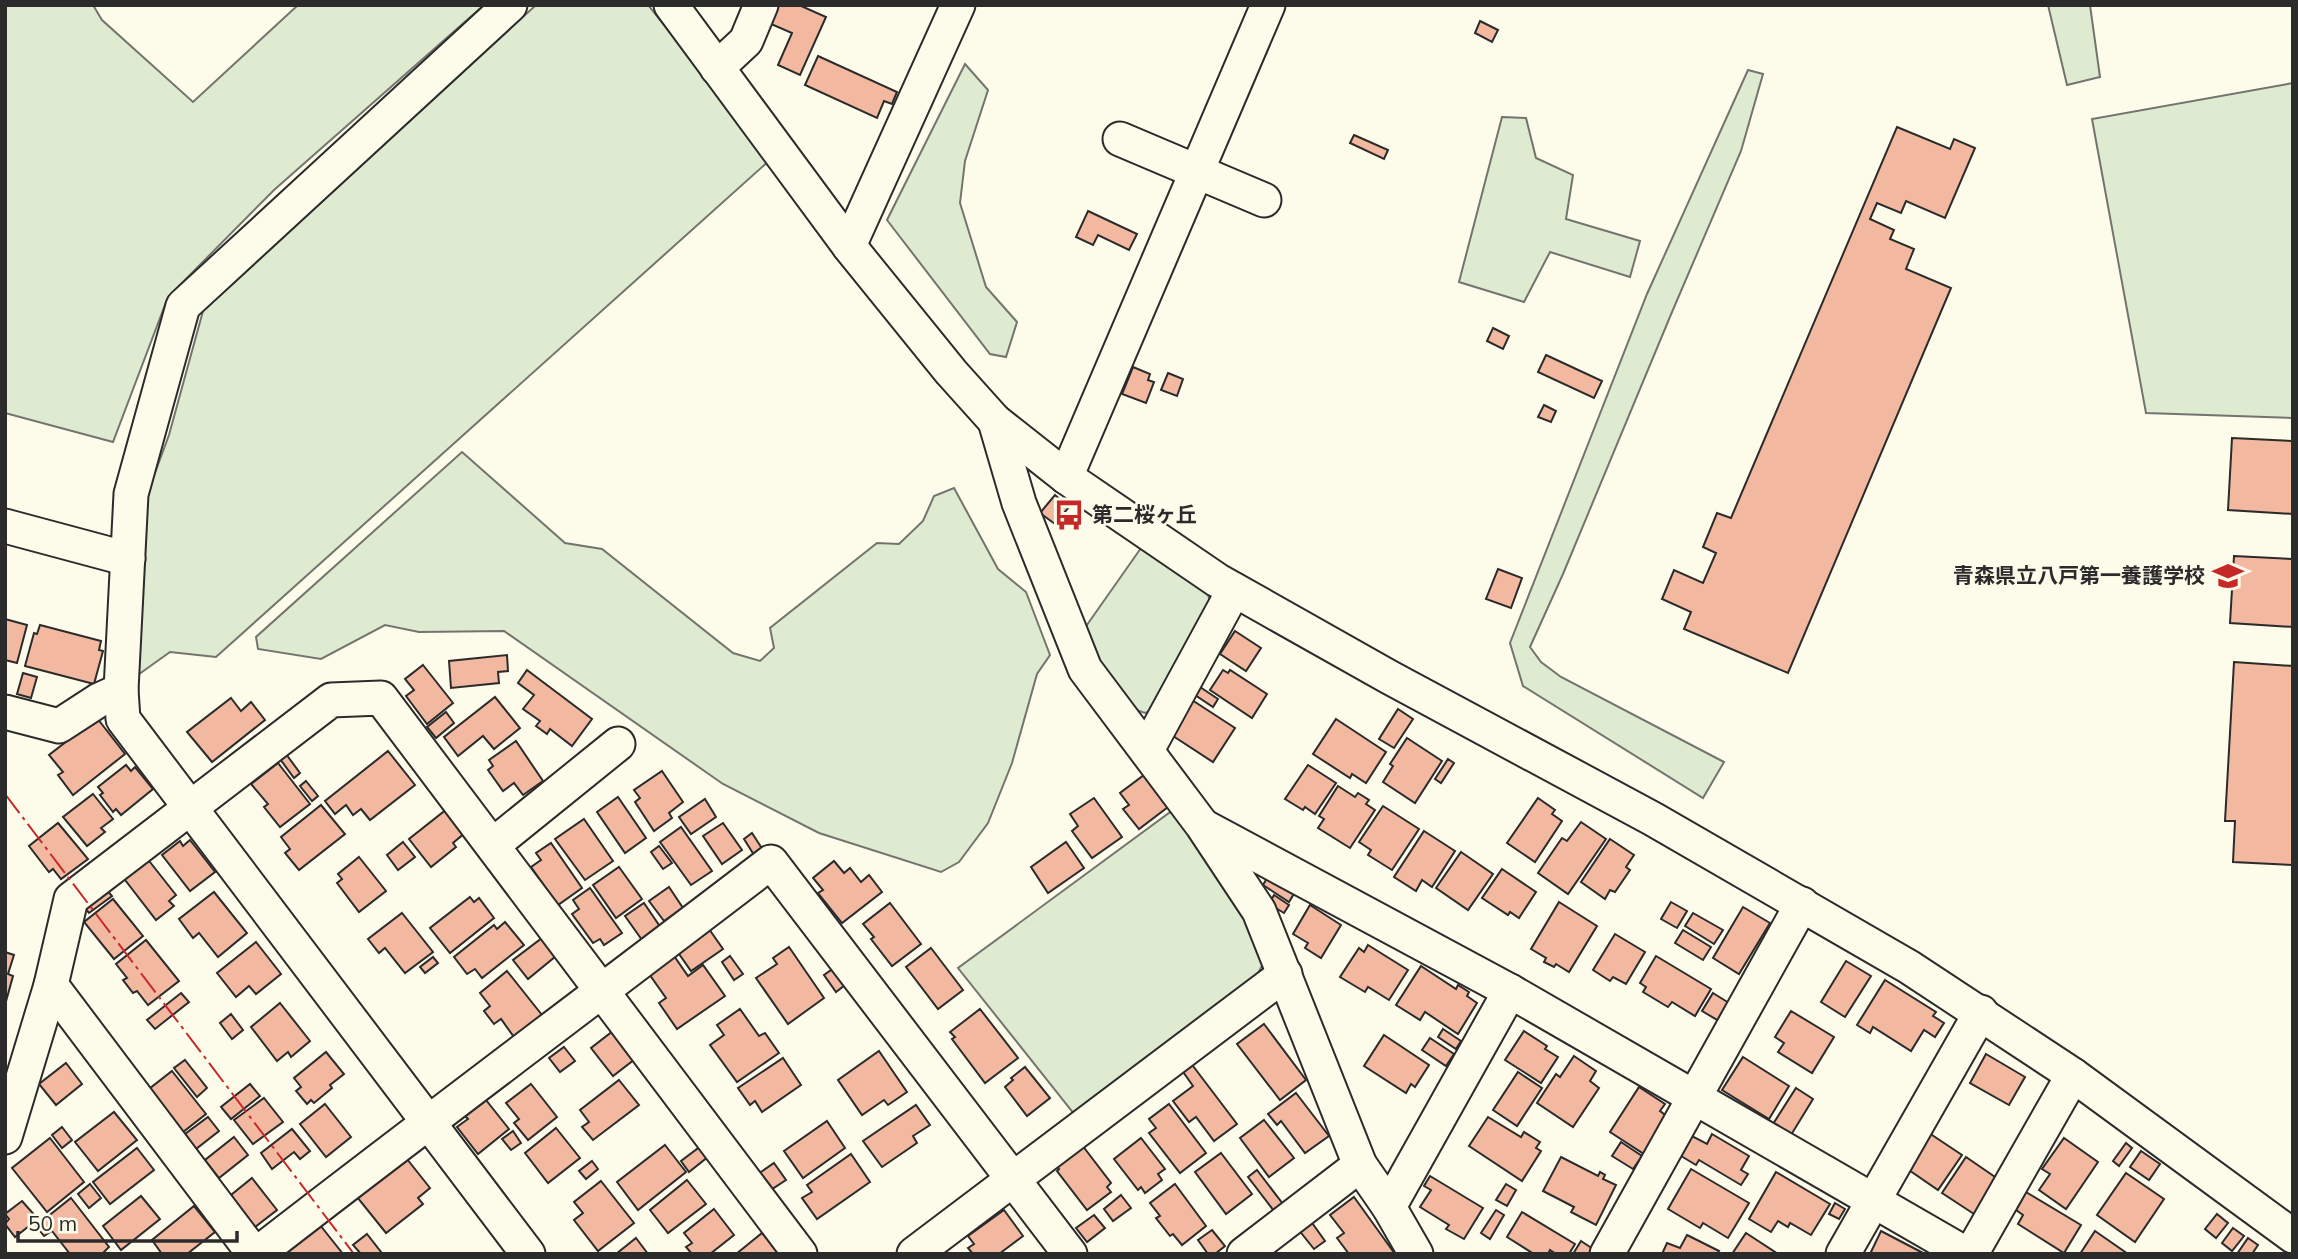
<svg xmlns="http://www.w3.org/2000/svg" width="2298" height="1259" font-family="Mulish,'Noto Sans JP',sans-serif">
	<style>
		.green { fill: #deebd1; stroke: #74746e; stroke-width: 2 }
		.building { fill: #f2b8a0; stroke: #2b2b2b; stroke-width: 2 }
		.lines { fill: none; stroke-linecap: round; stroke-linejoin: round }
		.minor-casing { stroke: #2b2b2b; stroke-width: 37 }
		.minor { stroke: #fdfbea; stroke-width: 33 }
		.power { stroke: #c62828; stroke-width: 2; stroke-dasharray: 24 5 3.5 5; stroke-linecap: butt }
		.labels { text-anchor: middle; stroke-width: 5; stroke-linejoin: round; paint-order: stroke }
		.poi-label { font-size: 21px; font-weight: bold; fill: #2b2b2b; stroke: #fdfbea; text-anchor: start }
	</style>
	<rect width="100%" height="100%" fill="#fdfbea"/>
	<g class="green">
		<polygon points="5,5 93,5 102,20 193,102 298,5 484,5 274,190 168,297 113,442 5,413"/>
		<polygon points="536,5 648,5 771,159 216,657 170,652 135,677 146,497 169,435 203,311"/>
		<polygon points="2048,5 2090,5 2100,77 2067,85"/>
		<polygon points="965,64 988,90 965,161 960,203 986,287 1017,322 1006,357 990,354 887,220"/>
		<polygon points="1748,70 1763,74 1741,151 1672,312 1563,574 1530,647 1541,662 1561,677 1724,762 1703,798 1523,686 1510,643 1647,294"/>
		<polygon points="2293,83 2293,418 2146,413 2092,119"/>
		<polygon points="1502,117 1526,118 1536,158 1573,175 1566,219 1640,241 1630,277 1550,252 1524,302 1459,282"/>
		<polygon points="462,452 565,543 602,549 733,653 760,661 774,648 770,628 877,543 899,544 923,521 934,496 954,488 998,569 1026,592 1050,655 1037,674 1012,763 988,823 959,862 941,872 819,833 723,784 504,631 419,632 385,625 321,659 258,649 256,637"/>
		<polygon points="1141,548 1207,591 1213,612 1152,710 1145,713 1136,710 1094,657 1082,632"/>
		<polygon points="1173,810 1250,923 1263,964 1256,977 1075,1115 958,968"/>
	</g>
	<g class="building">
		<polygon points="779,5 799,5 826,17 800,75 778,65 792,33 771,24"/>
		<polygon points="1480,21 1498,30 1492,42 1475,33"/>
		<polygon points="818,56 897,92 892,104 884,101 877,118 805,85"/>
		<polygon points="1897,127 1950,149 1954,139 1975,148 1945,218 1906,201 1901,213 1877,203 1870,219 1894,230 1890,239 1914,249 1906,269 1951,288 1788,673 1684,629 1691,612 1662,599 1674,570 1703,583 1716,553 1703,547 1717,513 1731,518"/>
		<polygon points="1354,135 1388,150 1384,159 1350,143"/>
		<polygon points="1088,211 1137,234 1129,250 1098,235 1093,245 1076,237"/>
		<polygon points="1493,328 1509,336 1503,349 1487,341"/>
		<polygon points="1546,355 1602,381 1594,398 1538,372"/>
		<polygon points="1133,367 1150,374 1148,380 1154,382 1146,403 1122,394"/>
		<polygon points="1168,373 1183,379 1177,396 1161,390"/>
		<polygon points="1544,405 1556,411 1551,422 1538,417"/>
		<polygon points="2232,438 2293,441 2293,514 2228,510"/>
		<polygon points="1055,495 1069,507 1055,524 1040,513"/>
		<polygon points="2234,556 2293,559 2293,627 2230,623"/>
		<polygon points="1498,569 1522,578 1511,608 1486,599"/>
		<polygon points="5,619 27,625 17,663 5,660"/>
		<polygon points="40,625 101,641 99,650 103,651 94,684 25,666 34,633 37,634"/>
		<polygon points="1235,631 1261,648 1246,671 1220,654"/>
		<polygon points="507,655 508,671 498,672 499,683 451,688 449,661"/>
		<polygon points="2234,662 2293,666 2293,865 2233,862 2235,821 2225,821"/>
		<polygon points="423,665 453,703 427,724 406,696 414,690 405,679"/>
		<polygon points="527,670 592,719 572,746 550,729 547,734 536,726 540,721 523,709 534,695 518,683"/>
		<polygon points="1223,670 1228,673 1230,670 1267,694 1252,718 1210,690"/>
		<polygon points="23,673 37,677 31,698 17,694"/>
		<polygon points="1197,685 1218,699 1213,707 1192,693"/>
		<polygon points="495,697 520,728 494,749 483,736 458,756 444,737"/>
		<polygon points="231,698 241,711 251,702 265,720 212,762 187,732"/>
		<polygon points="1192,700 1235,728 1213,762 1170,734"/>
		<polygon points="1398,709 1413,719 1394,748 1379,739"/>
		<polygon points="446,712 454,723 436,738 427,727"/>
		<polygon points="97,718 125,754 73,795 58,775 63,772 49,755"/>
		<polygon points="1336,719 1386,752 1366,783 1352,774 1350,778 1313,754"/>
		<polygon points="1407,738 1442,761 1415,803 1383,782 1393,766 1390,764"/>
		<polygon points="516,741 543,781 523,795 514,783 503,791 488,770 493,766 489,760"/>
		<polygon points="388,751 415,785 370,820 361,809 353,815 346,805 335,814 325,801"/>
		<polygon points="286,754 300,773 294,778 280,759"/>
		<polygon points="1448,759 1454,763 1441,783 1435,779"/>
		<polygon points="278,763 310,804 280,827 264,807 268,804 251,784"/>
		<polygon points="126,765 131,771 135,767 153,789 121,815 116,809 113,812 100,795 103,793 98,787"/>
		<polygon points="1308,765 1336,783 1315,814 1305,807 1303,810 1285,799"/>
		<polygon points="662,771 683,802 669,813 672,818 654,831 635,802 640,798 634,790"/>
		<polygon points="1144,775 1168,807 1139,829 1123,809 1129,805 1120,793"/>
		<polygon points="306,781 318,796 312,801 300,786"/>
		<polygon points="1338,786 1355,797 1358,793 1369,800 1366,804 1375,810 1350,848 1318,828 1324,819 1319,816"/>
		<polygon points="93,794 113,819 101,828 105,832 87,846 63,817"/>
		<polygon points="618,797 646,838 625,853 597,812"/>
		<polygon points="1094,798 1122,837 1092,858 1072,831 1078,826 1070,814"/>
		<polygon points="1538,798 1555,810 1552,814 1562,821 1535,862 1507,843"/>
		<polygon points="705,799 716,817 691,834 679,817"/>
		<polygon points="321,805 345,834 299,870 285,853 290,849 281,837"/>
		<polygon points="1383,806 1419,829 1392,870 1368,855 1371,850 1359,842"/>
		<polygon points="447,809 466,832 453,843 456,847 431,867 409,839"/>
		<polygon points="584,819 613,861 585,880 555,839"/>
		<polygon points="1581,822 1606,839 1568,894 1538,873 1562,838 1567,841"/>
		<polygon points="58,823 88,859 61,879 53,869 49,872 29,846"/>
		<polygon points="723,823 742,850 722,864 703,836"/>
		<polygon points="681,827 712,871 691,885 660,842"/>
		<polygon points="1424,831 1455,851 1432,887 1422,880 1416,891 1394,877"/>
		<polygon points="752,833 763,850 754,855 744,839"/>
		<polygon points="1610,839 1634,855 1626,867 1630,870 1615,892 1610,890 1605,899 1581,882"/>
		<polygon points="190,840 215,872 190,891 162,855 180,841 183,846"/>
		<polygon points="403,842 415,857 398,870 387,855"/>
		<polygon points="1066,842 1084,868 1048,893 1031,867"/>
		<polygon points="551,843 582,888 558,905 531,867 541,860 536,853"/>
		<polygon points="659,846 672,863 663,869 651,852"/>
		<polygon points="1461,852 1493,874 1468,910 1436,888"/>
		<polygon points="146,857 176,895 169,901 174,906 156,920 122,876"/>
		<polygon points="359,857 386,891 359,912 337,883 342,879 338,874"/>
		<polygon points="834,861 844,873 850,868 861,882 869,875 882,892 842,923 818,893 823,890 813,878"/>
		<polygon points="619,867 642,899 616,918 593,885"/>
		<polygon points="1502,869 1536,892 1519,918 1510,912 1508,915 1482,898"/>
		<polygon points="1269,875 1295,892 1289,902 1263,885"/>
		<polygon points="669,887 683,908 664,921 649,901"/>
		<polygon points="590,888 622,933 604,945 600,939 593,943 572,914 579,909 573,900"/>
		<polygon points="106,889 112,896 89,913 84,907"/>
		<polygon points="214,892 247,933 218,957 199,933 193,938 179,919"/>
		<polygon points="1274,895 1289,905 1284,913 1269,904"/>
		<polygon points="470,897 474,902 479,898 494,918 450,953 430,928"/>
		<polygon points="113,899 143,936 114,959 84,922"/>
		<polygon points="1559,902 1597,926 1569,972 1556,964 1554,967 1544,962 1546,958 1531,949"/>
		<polygon points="1671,902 1687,911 1677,928 1661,919"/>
		<polygon points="644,903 661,928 642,940 625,916"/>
		<polygon points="890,903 921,944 892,966 871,939 874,937 863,924"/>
		<polygon points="1310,905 1341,925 1321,958 1305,948 1308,943 1293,934"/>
		<polygon points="1743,907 1770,923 1739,974 1713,958"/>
		<polygon points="402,913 433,952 405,973 385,948 379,953 368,939"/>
		<polygon points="1693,913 1723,930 1714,944 1685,926"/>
		<polygon points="505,922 524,945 482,978 475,969 467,974 454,957 494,925 497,929"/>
		<polygon points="709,929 723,949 691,971 677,951"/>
		<polygon points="1683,930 1711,947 1703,960 1675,943"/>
		<polygon points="1615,934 1645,952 1626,984 1613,977 1610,981 1593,970"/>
		<polygon points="542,938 556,956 528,979 513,960"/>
		<polygon points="146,940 179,981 148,1005 137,991 133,993 123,980 127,978 116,964"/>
		<polygon points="256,942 281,974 256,994 249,986 236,997 217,973"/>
		<polygon points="1368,945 1408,970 1389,1000 1368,987 1365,992 1340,977 1359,948 1364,952"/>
		<polygon points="789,947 824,998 788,1024 756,978 777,964 773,958"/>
		<polygon points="931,948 963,990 938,1009 906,967"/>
		<polygon points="5,952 14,955 8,974 13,976 5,1005"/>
		<polygon points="672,953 688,976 703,965 725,996 677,1029 659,1003 666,998 647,971"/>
		<polygon points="730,956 743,974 734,980 722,962"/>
		<polygon points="1656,956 1711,989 1695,1016 1672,1002 1668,1007 1643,992 1646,987 1640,983"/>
		<polygon points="433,957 438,963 425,973 420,967"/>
		<polygon points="1846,961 1871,976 1845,1017 1821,1002"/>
		<polygon points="1421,966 1456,989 1458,985 1469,992 1467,996 1477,1003 1458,1034 1425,1012 1420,1020 1396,1005"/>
		<polygon points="834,968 845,985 836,992 824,975"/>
		<polygon points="507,971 542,1015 514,1037 501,1019 494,1024 484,1011 490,1006 480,993"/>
		<polygon points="1885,980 1936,1012 1933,1016 1944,1023 1935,1037 1924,1030 1911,1051 1873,1027 1870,1033 1857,1025"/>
		<polygon points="181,993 189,1002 155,1029 147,1020"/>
		<polygon points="1713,993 1729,1003 1719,1021 1702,1011"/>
		<polygon points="280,1003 310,1041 291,1057 288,1052 277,1061 251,1027"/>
		<polygon points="740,1009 759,1036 765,1033 779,1053 737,1082 710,1045 724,1035 717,1025"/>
		<polygon points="980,1009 1018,1058 985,1083 952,1039 955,1037 950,1032"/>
		<polygon points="1791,1011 1834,1037 1812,1073 1778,1052 1784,1043 1775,1037"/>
		<polygon points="231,1014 243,1030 232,1039 220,1023"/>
		<polygon points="1264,1024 1306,1080 1280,1100 1237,1044"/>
		<polygon points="1443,1029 1461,1041 1456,1049 1438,1037"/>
		<polygon points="613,1031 635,1059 613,1076 591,1048"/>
		<polygon points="1524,1031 1547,1046 1545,1049 1558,1057 1541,1083 1505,1060"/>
		<polygon points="1384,1035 1429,1065 1415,1087 1411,1084 1406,1093 1364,1066"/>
		<polygon points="1430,1038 1454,1054 1446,1066 1422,1050"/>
		<polygon points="564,1047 575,1061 560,1072 549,1058"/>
		<polygon points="879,1051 907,1092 888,1105 884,1100 862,1115 838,1080"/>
		<polygon points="326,1052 344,1074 330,1085 332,1088 314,1103 311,1100 307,1104 296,1091 301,1087 294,1078"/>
		<polygon points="1986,1054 2025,1077 2009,1105 1970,1083"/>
		<polygon points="1574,1056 1596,1071 1590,1081 1599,1088 1573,1127 1537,1103 1556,1074 1560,1077"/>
		<polygon points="1743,1057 1789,1086 1769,1119 1722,1090"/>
		<polygon points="783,1058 801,1085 762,1112 755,1101 750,1105 738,1088"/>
		<polygon points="185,1060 207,1088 197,1097 174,1068"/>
		<polygon points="1190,1062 1237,1124 1214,1141 1196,1117 1189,1122 1173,1101 1193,1086 1181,1069"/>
		<polygon points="66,1063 82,1084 56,1105 39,1084"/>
		<polygon points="1025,1067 1050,1098 1027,1116 1005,1087 1013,1080 1011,1078"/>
		<polygon points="172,1071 206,1114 183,1132 149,1089"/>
		<polygon points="1518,1072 1542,1088 1517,1126 1493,1110"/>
		<polygon points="619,1080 639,1105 593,1140 582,1127 589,1122 580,1110"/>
		<polygon points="250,1084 260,1096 231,1119 221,1107"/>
		<polygon points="531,1084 557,1117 528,1140 514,1123 519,1119 506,1103"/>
		<polygon points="1639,1087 1665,1104 1660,1111 1668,1117 1644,1154 1610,1132"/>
		<polygon points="1796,1088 1813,1099 1791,1135 1773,1124"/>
		<polygon points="1296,1093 1329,1136 1305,1153 1281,1121 1277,1125 1268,1114"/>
		<polygon points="264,1098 283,1122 253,1144 234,1120"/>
		<polygon points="486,1100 509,1129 478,1154 457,1127 468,1119 465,1116"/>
		<polygon points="325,1104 351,1137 326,1157 300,1124"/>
		<polygon points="1169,1104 1206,1153 1180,1173 1149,1133 1156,1128 1149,1119"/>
		<polygon points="916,1105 930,1125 913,1136 917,1143 882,1167 863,1141"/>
		<polygon points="114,1112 137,1140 98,1171 75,1142"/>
		<polygon points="208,1117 219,1131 196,1149 185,1134"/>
		<polygon points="1488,1117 1521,1137 1524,1132 1540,1142 1536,1148 1541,1151 1522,1181 1469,1146"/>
		<polygon points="1264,1120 1294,1158 1269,1177 1240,1138"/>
		<polygon points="827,1121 845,1148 803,1178 784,1151"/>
		<polygon points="62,1127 72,1140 62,1148 52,1135"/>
		<polygon points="556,1128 580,1158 548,1183 525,1153"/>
		<polygon points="292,1129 310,1151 300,1159 294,1152 272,1169 261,1153"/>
		<polygon points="513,1131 521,1143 511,1150 502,1139"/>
		<polygon points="1929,1133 1962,1155 1938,1190 1906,1168"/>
		<polygon points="1712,1134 1749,1156 1741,1170 1748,1174 1741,1185 1699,1160 1696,1165 1681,1156 1692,1136 1707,1144"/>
		<polygon points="234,1137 248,1155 219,1178 205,1160"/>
		<polygon points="50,1138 84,1182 47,1212 12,1168"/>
		<polygon points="1141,1138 1165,1169 1158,1174 1162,1180 1145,1193 1141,1187 1138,1190 1114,1159"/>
		<polygon points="2064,1138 2098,1162 2066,1209 2039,1190 2050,1174 2042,1169"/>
		<polygon points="1621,1142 1642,1156 1633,1169 1612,1156"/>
		<polygon points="2126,1143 2132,1148 2119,1166 2113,1161"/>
		<polygon points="665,1145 686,1172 638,1210 617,1182"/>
		<polygon points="1082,1145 1111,1183 1107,1187 1111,1192 1087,1210 1057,1171 1059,1169 1056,1164"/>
		<polygon points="701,1146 709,1156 689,1172 681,1161"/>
		<polygon points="137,1148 154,1170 110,1204 93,1182"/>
		<polygon points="2141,1151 2160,1164 2149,1180 2130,1167"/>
		<polygon points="1221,1153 1252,1194 1226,1214 1195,1172"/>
		<polygon points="851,1154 870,1182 817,1219 802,1198 812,1192 807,1185"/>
		<polygon points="1561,1157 1598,1176 1600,1172 1605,1175 1603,1179 1616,1185 1596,1225 1571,1212 1574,1207 1543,1191"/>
		<polygon points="1966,1157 1998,1179 1974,1214 1942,1193"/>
		<polygon points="407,1159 430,1188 418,1198 423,1204 386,1233 357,1197"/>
		<polygon points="592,1161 598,1169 586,1179 579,1171"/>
		<polygon points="774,1163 786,1180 769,1191 758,1174"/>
		<polygon points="1691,1169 1749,1203 1728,1238 1703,1223 1700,1228 1668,1209"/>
		<polygon points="1257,1170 1283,1204 1274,1211 1248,1177"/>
		<polygon points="1776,1172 1830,1204 1811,1235 1790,1223 1788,1227 1778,1221 1771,1232 1749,1219"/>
		<polygon points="2126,1173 2164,1199 2135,1242 2097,1215"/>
		<polygon points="1430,1176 1483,1208 1464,1239 1446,1229 1449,1225 1420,1207 1431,1190 1424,1186"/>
		<polygon points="252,1178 277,1210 255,1227 231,1195"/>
		<polygon points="687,1180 706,1204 668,1233 650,1210"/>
		<polygon points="601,1181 634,1223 598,1251 574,1220 583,1213 574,1202"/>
		<polygon points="90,1184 101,1198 89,1208 78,1194"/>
		<polygon points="1175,1184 1206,1226 1182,1245 1173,1234 1170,1236 1156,1218 1160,1216 1150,1203"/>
		<polygon points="1506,1184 1516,1190 1507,1206 1496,1200"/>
		<polygon points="2026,1192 2081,1225 2064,1253 2018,1224 2023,1215 2016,1210"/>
		<polygon points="1121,1195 1131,1208 1113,1221 1104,1209"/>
		<polygon points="141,1196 160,1219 121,1250 103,1226"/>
		<polygon points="1354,1197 1395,1254 1349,1254 1337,1238 1344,1233 1330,1215"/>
		<polygon points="71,1198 109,1247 104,1252 106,1254 70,1254 52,1231 44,1236 36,1226"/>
		<polygon points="22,1201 38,1219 15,1237 5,1224 9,1219 5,1214"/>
		<polygon points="1835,1203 1845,1209 1839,1219 1829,1214"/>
		<polygon points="194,1206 215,1232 187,1254 162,1254 152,1240"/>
		<polygon points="714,1209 734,1235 710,1254 692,1254 686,1247 692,1243 684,1233"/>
		<polygon points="1004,1210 1023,1236 999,1254 973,1254 968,1248 974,1244 968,1236"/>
		<polygon points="1496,1210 1504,1215 1490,1239 1481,1233"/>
		<polygon points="1522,1212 1575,1244 1569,1254 1556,1254 1550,1250 1548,1254 1534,1254 1507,1237"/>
		<polygon points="2217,1214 2228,1223 2216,1238 2205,1229"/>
		<polygon points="1094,1215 1105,1228 1087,1242 1076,1228"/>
		<polygon points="1310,1220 1325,1241 1314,1249 1298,1229"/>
		<polygon points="320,1225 343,1254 283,1254"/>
		<polygon points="2233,1228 2244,1236 2232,1251 2222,1243"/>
		<polygon points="1212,1230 1225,1246 1215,1254 1208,1254 1198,1240"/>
		<polygon points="1881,1231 1925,1254 1870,1254"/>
		<polygon points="2095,1231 2128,1254 2080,1254"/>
		<polygon points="762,1233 779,1254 736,1254 741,1250"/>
		<polygon points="1746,1233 1778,1254 1732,1254"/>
		<polygon points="367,1234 381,1252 379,1254 361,1254 353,1245"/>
		<polygon points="1687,1235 1719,1251 1717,1254 1662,1254 1667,1243 1680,1248"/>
		<polygon points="636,1238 648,1254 616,1254"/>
		<polygon points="2248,1238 2258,1245 2252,1254 2237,1254"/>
		<polygon points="1581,1241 1593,1249 1590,1254 1573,1254"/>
	</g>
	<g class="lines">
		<g class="minor-casing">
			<g id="minor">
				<polyline points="510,5 183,306 131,494 121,690 123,719 528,1254"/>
				<polyline points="671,5 849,246 951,372 995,421 1066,477 1217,580 1389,677 1653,819 1909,967 2073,1075 2293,1236"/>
				<polyline points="717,68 746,41 761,5"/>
				<polyline points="1120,139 1264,200"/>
				<polyline points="849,246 958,5"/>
				<polyline points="995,421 1019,503 1085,669 1202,825 1259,911 1360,1165 1389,1207 1416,1254"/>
				<polyline points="1066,477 1268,5"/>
				<polyline points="5,526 128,559"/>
				<polyline points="5,712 59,726 99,700 121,690"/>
				<polyline points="1147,750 1234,590"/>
				<polyline points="1205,827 1510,991 1966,1254"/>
				<polyline points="493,845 618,744"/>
				<polyline points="51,985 254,1254"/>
				<polyline points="5,1137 51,985 71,899 331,700 381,698 800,1254"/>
				<polyline points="1389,1207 1510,991"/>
				<path d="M 257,1254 C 427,1122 600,993 771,862 L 1070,1254"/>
				<polyline points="914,1254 1285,974"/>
				<polyline points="1244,1254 1360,1165"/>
				<polyline points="1607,1254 1802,904"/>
				<polyline points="1843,1254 1981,1012"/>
				<polyline points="1971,1254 2073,1075"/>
			</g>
		</g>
		<use href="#minor" class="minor"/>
		<polyline class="power" points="5,794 354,1254"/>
	</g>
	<defs>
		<g id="bus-bare" transform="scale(2.415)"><path d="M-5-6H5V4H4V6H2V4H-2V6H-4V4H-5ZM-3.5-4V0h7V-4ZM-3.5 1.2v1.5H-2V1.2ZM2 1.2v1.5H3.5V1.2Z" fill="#c62828" stroke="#fdfbea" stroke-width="2.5" paint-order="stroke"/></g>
		<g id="school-bare" transform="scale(2.415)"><path d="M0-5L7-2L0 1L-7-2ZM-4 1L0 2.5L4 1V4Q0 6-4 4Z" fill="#c62828" stroke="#fdfbea" stroke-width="2.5" paint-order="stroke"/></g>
	</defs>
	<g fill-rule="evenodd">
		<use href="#bus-bare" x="1069" y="515"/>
		<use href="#school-bare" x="2228" y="576"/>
	</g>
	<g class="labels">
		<g class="poi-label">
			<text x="1092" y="522">第二桜ヶ丘</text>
			<text x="2205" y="583" text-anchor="end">青森県立八戸第一養護学校</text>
		</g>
	</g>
	<rect width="2298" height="1259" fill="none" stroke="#2b2b2b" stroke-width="14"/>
	<path d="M18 1231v10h219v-10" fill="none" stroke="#2b2b2b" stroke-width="3.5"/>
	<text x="28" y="1231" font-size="21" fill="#2b2b2b" stroke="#fdfbea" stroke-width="5" paint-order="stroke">50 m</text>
</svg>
